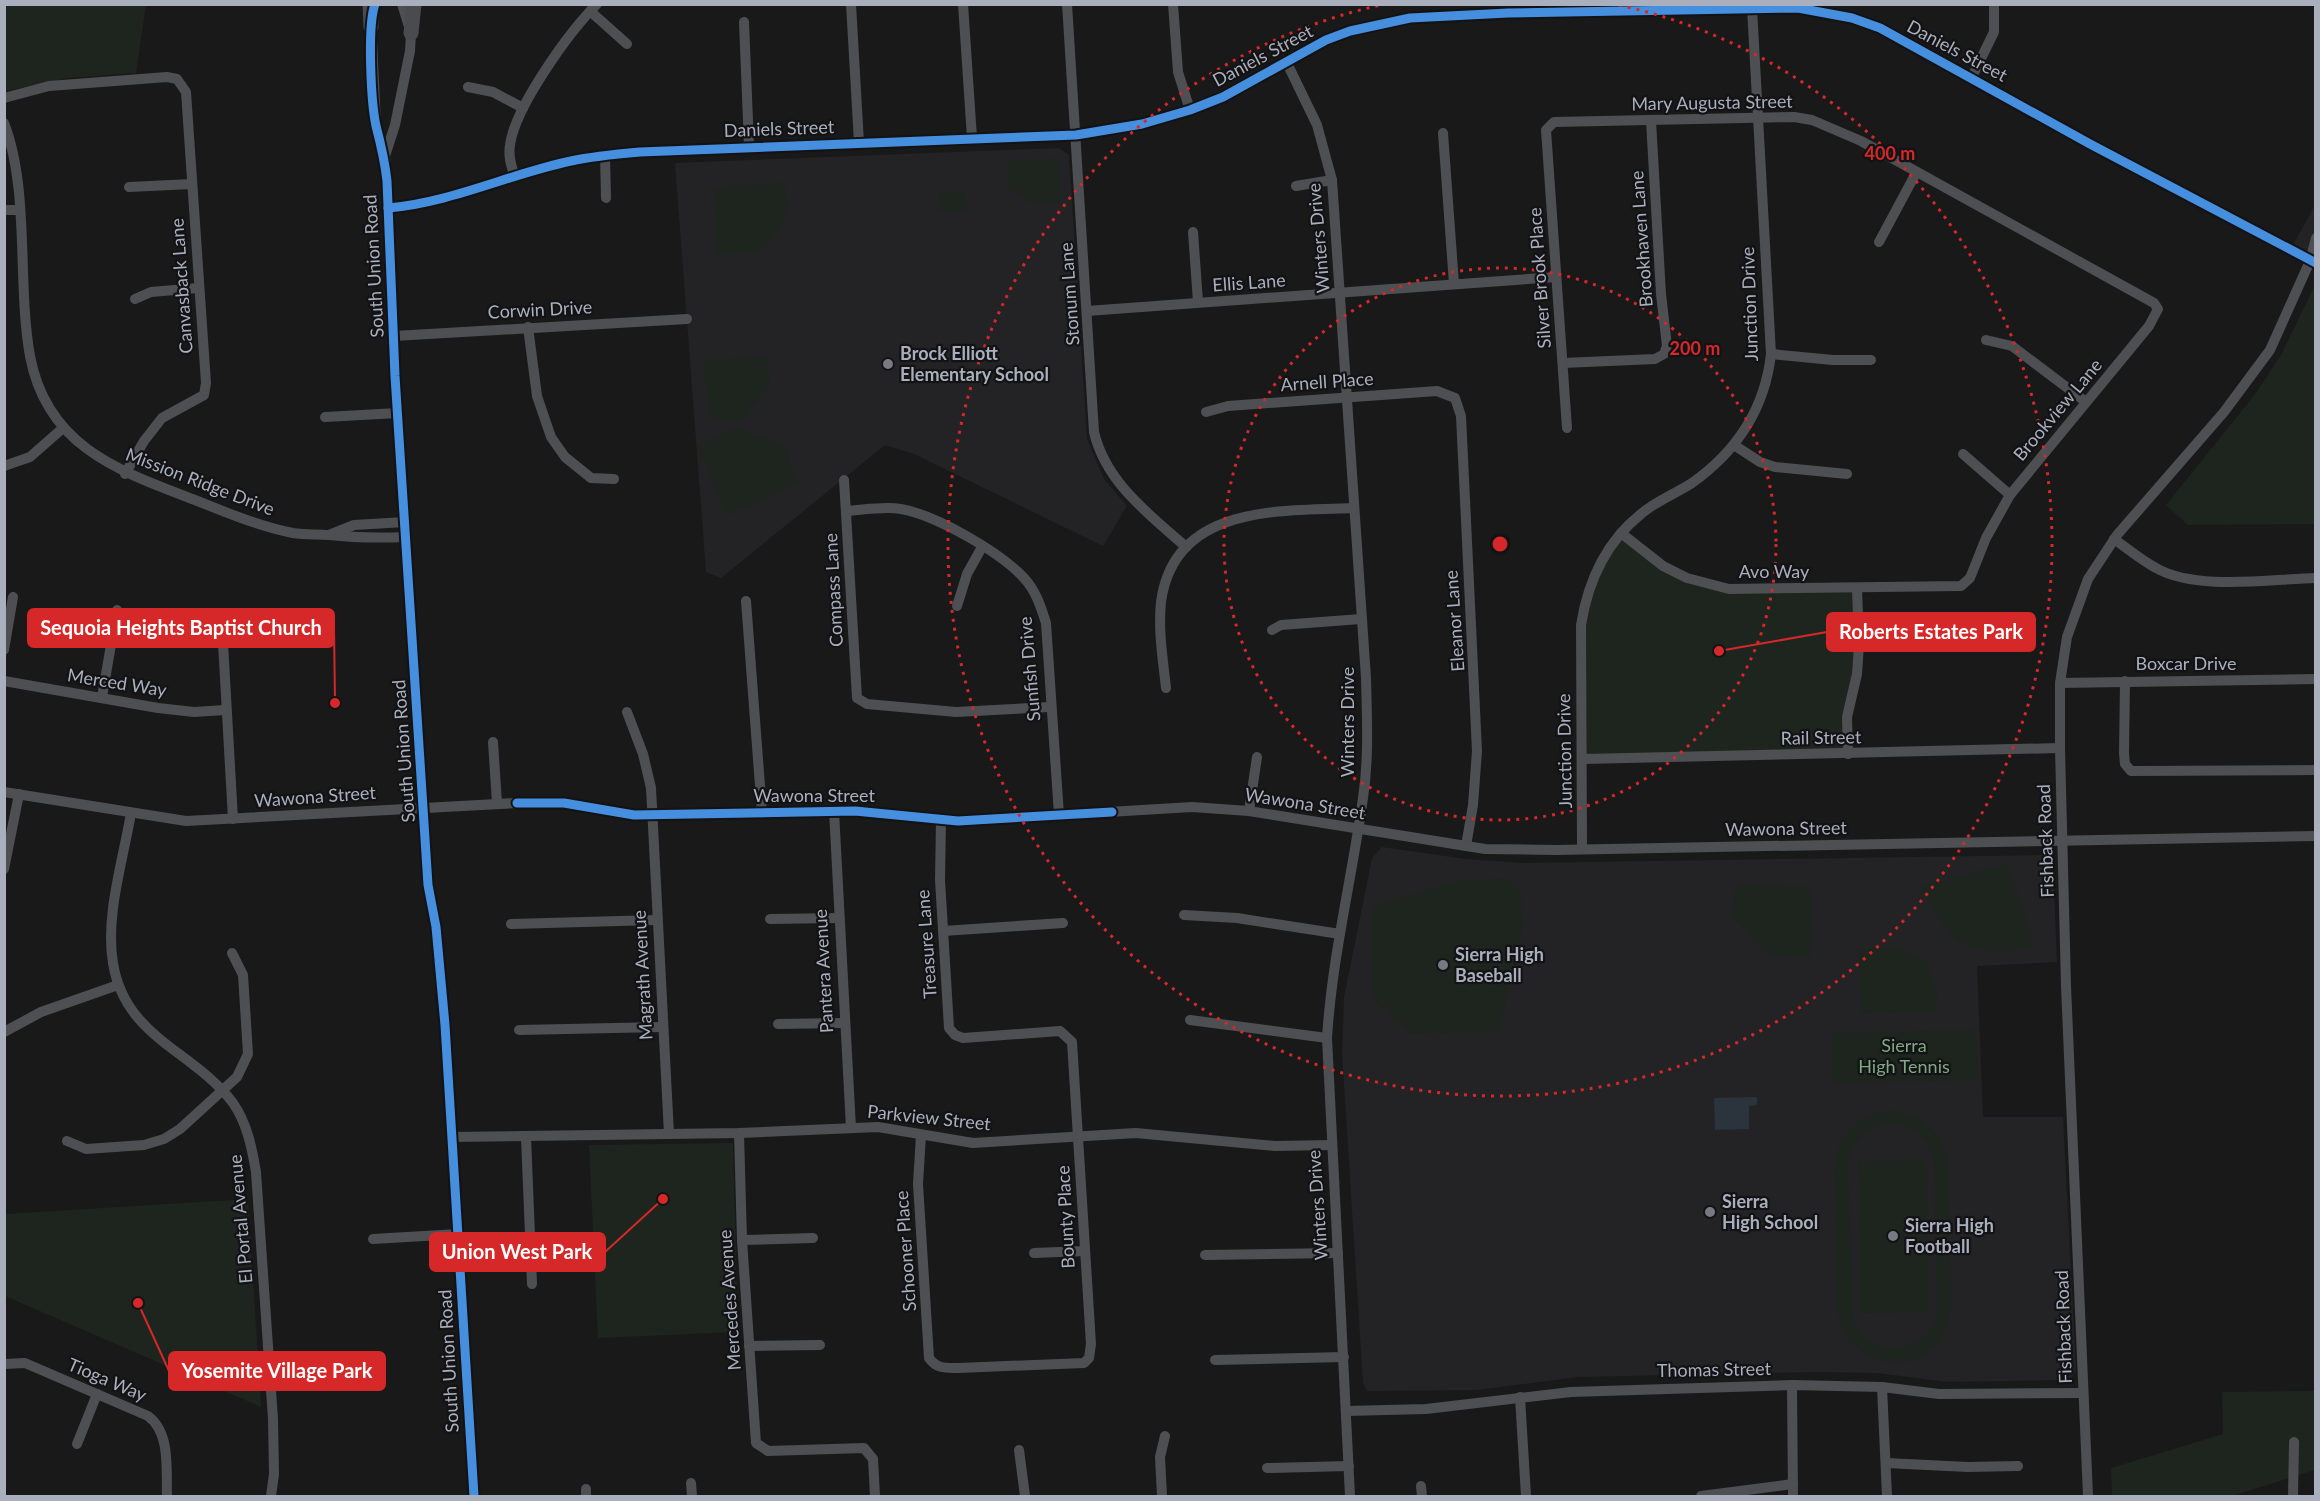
<svg xmlns="http://www.w3.org/2000/svg" width="2320" height="1501" font-family="Lato,sans-serif">
	<style>
		.built { fill: #232326 }
		.green { fill: #1d251e; fill-rule: evenodd }
		.water { fill: #2b343d }
		.lines { fill: none; stroke-linecap: round; stroke-linejoin: round }
		.minor { stroke: #4d4f53; stroke-width: 10 }
		.highway { stroke: #4a4b4f; stroke-width: 15 }
		.cycleway-casing { stroke: #131316; stroke-width: 13 }
		.cycleway { stroke: #468fdf; stroke-width: 9 }
		.ring { fill: none; stroke: #d62828; stroke-width: 3; stroke-dasharray: 3 6 }
		.poi-dot { fill: #777a83; stroke: #131316; stroke-width: 2 }
		.labels { text-anchor: middle; stroke-width: 4.5; stroke-linejoin: round; paint-order: stroke }
		.street-label { font-size: 18px; fill: #a9afbc; stroke: #131316 }
		.poi-label { font-size: 18px; font-weight: bold; fill: #a9afbc; stroke: #131316; text-anchor: start }
		.park-label { font-size: 18px; fill: #7fa982; stroke: #131316 }
		.centre { fill: #d62828; stroke: #131316; stroke-width: 3 }
		.ring-label { font-size: 18px; text-anchor: middle; font-weight: bold; fill: #d62828; stroke: #131316; stroke-width: 4.5; stroke-linejoin: round; paint-order: stroke }
		.leader { fill: none; stroke: #d62828; stroke-width: 2 }
		.callout-dot { fill: #d62828; stroke: #131316; stroke-width: 2 }
		.callout { fill: #d62828; stroke: #d62828; stroke-width: 2 }
		.callout-label { font-size: 20px; text-anchor: middle; font-weight: bold; fill: #fff }
	</style>
	<rect width="100%" height="100%" fill="#19191a"/>
	<g class="built">
		<polygon points="1059,148 1069,155 1087,439 1104,479 1127,506 1103,546 914,454 885,445 721,578 706,572 675,163"/>
		<polygon points="2315,205 2315,254 2293,245"/>
		<polygon points="1382,847 1466,859 1522,863 2047,855 2053,862 2057,962 1977,966 1983,1117 2063,1117 2076,1371 2070,1380 1947,1382 1877,1373 1820,1372 1579,1377 1476,1390 1367,1391 1363,1383 1342,1052 1344,997 1372,858"/>
	</g>
	<g class="green">
		<polygon points="5,5 146,5 136,73 68,78 5,91"/>
		<polygon points="1058,159 1060,202 1031,203 1009,187 1008,161"/>
		<polygon points="785,183 787,216 760,252 717,254 714,187"/>
		<polygon points="965,191 967,210 939,212 938,193"/>
		<polygon points="2314,287 2315,524 2188,525 2166,505 2256,393 2281,355"/>
		<polygon points="766,356 770,383 743,418 711,420 703,361"/>
		<polygon points="736,428 782,444 799,483 727,515 697,446"/>
		<polygon points="1621,533 1663,566 1706,585 1857,588 1848,754 1583,759 1585,599"/>
		<path d="M 2007,864 L 2035,946 C 1968,959 1952,948 1922,887 Z"/>
		<polygon points="1507,879 1521,891 1522,931 1499,1032 1408,1033 1373,999 1372,906 1462,880"/>
		<polygon points="1735,885 1811,887 1810,957 1767,954 1733,917"/>
		<polygon points="1893,946 1925,961 1937,991 1936,1012 1862,1013 1859,948"/>
		<polygon points="1976,1030 1977,1080 1832,1083 1832,1033"/>
		<path d="M 1890,1111 C 1922,1113 1945,1134 1948,1166 C 1949,1200 1949,1234 1950,1267 C 1950,1285 1953,1305 1948,1322 C 1930,1384 1843,1371 1837,1307 L 1834,1168 L 1837,1151 L 1844,1135 L 1857,1122 L 1873,1114 ZM 1897,1124 C 1917,1129 1929,1141 1934,1160 L 1937,1305 C 1935,1354 1872,1364 1853,1320 L 1848,1168 C 1849,1140 1870,1123 1897,1124 Z"/>
		<polygon points="733,1143 738,1332 598,1338 589,1145"/>
		<polygon points="1926,1160 1928,1312 1861,1313 1858,1161"/>
		<polygon points="248,1199 261,1407 5,1296 5,1214"/>
		<polygon points="2315,1391 2315,1470 2232,1496 2112,1496 2111,1468 2223,1434 2222,1392"/>
	</g>
	<polygon class="water" points="1757,1097 1757,1105 1749,1106 1749,1129 1715,1130 1714,1098"/>
	<g class="lines">
		<g class="minor">
			<polyline points="851,4 859,143"/>
			<polyline points="963,4 972,138"/>
			<path d="M 1067,4 L 1094,432 C 1106,483 1149,514 1186,547"/>
			<polyline points="1173,4 1178,72 1190,110"/>
			<polyline points="590,11 627,44"/>
			<polyline points="371,20 376,124 385,156 387,181 395,376 428,885 436,927 445,1025 474,1496"/>
			<polyline points="744,22 749,146"/>
			<path d="M 1286,61 L 1317,125 L 1332,180 L 1366,678 C 1367,718 1369,758 1363,798 C 1352,878 1332,957 1327,1038 L 1350,1496"/>
			<polyline points="1972,77 1994,32 1994,4"/>
			<polyline points="468,87 493,92 523,108"/>
			<polyline points="4,98 49,86 167,77 177,79 186,92 206,383 204,395 162,418 144,441 125,474"/>
			<path d="M 4,123 C 30,189 17,285 30,356 C 47,447 119,471 195,500 C 227,513 259,526 293,533 C 305,535 317,534 329,535 C 356,538 379,538 406,537"/>
			<polyline points="1443,133 1454,284"/>
			<polyline points="605,155 606,198"/>
			<polyline points="385,156 395,125 410,51 411,33 402,4"/>
			<path d="M 515,177 C 511,166 508,156 510,145 C 515,107 569,32 597,4"/>
			<polyline points="1296,186 1332,180"/>
			<polyline points="129,187 192,184"/>
			<path d="M 388,208 C 453,202 509,174 571,161 C 594,156 617,154 640,152 L 1076,135 L 1142,124 L 1190,110 L 1223,97 L 1326,40 L 1350,31 L 1410,18 L 1508,13 L 1798,8 L 1852,18 L 1880,28 L 2090,144 L 2316,263"/>
			<polyline points="4,210 19,210"/>
			<polyline points="1193,232 1198,302"/>
			<polyline points="1879,242 1916,173"/>
			<polyline points="135,299 151,292 198,288"/>
			<polyline points="1087,311 1556,277"/>
			<polyline points="528,327 537,396 551,437 565,457 591,478 614,479"/>
			<polyline points="394,336 687,319"/>
			<polyline points="1986,340 2012,346 2086,402"/>
			<polyline points="1771,354 1833,360 1871,360"/>
			<polyline points="1563,363 1655,359 1664,354 1667,346 1661,294 1651,121"/>
			<polyline points="1206,412 1228,406 1437,391 1455,398 1461,416 1477,751 1473,805 1466,846"/>
			<polyline points="325,417 398,413"/>
			<polyline points="1567,428 1546,130 1554,122 1794,117 1812,120 1861,141 2154,303 2158,309 2149,326 2010,495 1986,538 1970,578 1961,586 1729,589 1687,578 1663,566 1621,533"/>
			<polyline points="1734,445 1760,462 1775,467 1847,474"/>
			<polyline points="1963,454 2010,495"/>
			<polyline points="4,466 30,457 63,428"/>
			<polyline points="844,480 857,698 867,704 956,712 1050,707"/>
			<path d="M 846,511 C 864,510 884,506 901,509 C 936,515 1000,552 1024,578 C 1036,591 1041,607 1046,623 L 1059,815"/>
			<polyline points="329,535 354,525 405,522"/>
			<path d="M 2114,539 C 2128,549 2141,560 2156,568 C 2196,591 2270,579 2316,578"/>
			<polyline points="746,601 762,812"/>
			<polyline points="957,606 967,574 982,547"/>
			<polyline points="1272,630 1281,625 1361,619"/>
			<polyline points="223,643 233,819"/>
			<polyline points="4,650 13,597"/>
			<polyline points="4,681 158,708 194,712 225,710"/>
			<polyline points="2125,681 2124,753 2125,764 2131,771 2316,770"/>
			<polyline points="2060,683 2316,679"/>
			<path d="M 1166,688 C 1163,660 1158,631 1161,602 C 1174,504 1281,511 1354,508"/>
			<polyline points="102,697 117,610"/>
			<polyline points="627,712 643,754 651,788 669,1134"/>
			<polyline points="493,742 497,803"/>
			<polyline points="1848,754 1847,717 1857,674 1859,645 1857,588"/>
			<polyline points="1583,759 2060,748"/>
			<polyline points="4,792 186,821 517,803 564,803 634,815 855,811 958,821 1192,807 1249,811 1485,849 1556,850 2316,836"/>
			<polyline points="834,811 851,1128"/>
			<polyline points="1249,811 1257,757"/>
			<path d="M 131,813 C 123,861 105,916 113,963 C 125,1038 193,1050 233,1103 C 247,1123 252,1148 256,1172 L 273,1419 L 274,1474 L 271,1496"/>
			<path d="M 1582,849 L 1581,625 C 1588,581 1606,542 1641,514 C 1656,501 1675,494 1692,483 C 1737,451 1765,408 1771,354 L 1752,8"/>
			<polyline points="4,869 19,794"/>
			<polyline points="1184,915 1237,918 1340,934"/>
			<polyline points="770,919 838,918"/>
			<polyline points="511,924 656,920"/>
			<polyline points="943,931 1063,923"/>
			<polyline points="1190,1020 1327,1038"/>
			<polyline points="778,1024 843,1023"/>
			<polyline points="519,1030 662,1027"/>
			<polyline points="4,1032 41,1012 118,985"/>
			<polyline points="739,1133 742,1240 756,1443 768,1451 864,1448 873,1459 875,1496"/>
			<path d="M 921,1135 L 918,1184 L 929,1358 C 937,1369 945,1368 958,1368 L 1084,1363 L 1089,1358 L 1091,1344 L 1072,1042 L 1060,1031 L 963,1038 L 955,1035 L 949,1028 L 940,880 L 941,820"/>
			<polyline points="451,1137 739,1133 878,1127 973,1143 1136,1133 1275,1146 1331,1145"/>
			<polyline points="526,1137 532,1284"/>
			<polyline points="67,1141 86,1149 144,1145 164,1139 180,1129 237,1077 248,1054 243,975 232,953"/>
			<polyline points="373,1239 458,1234"/>
			<polyline points="742,1240 813,1238"/>
			<polyline points="1034,1253 1085,1251"/>
			<polyline points="1205,1255 1338,1253"/>
			<polyline points="749,1346 820,1345"/>
			<polyline points="1215,1360 1344,1357"/>
			<path d="M 4,1364 L 25,1363 L 148,1416 C 171,1433 166,1470 167,1496"/>
			<polyline points="1792,1385 1793,1496"/>
			<polyline points="1882,1387 1887,1496"/>
			<polyline points="1520,1397 1526,1496"/>
			<polyline points="1346,1411 1426,1409 1571,1392 1792,1385 1882,1387 1939,1394 2083,1393"/>
			<polyline points="77,1444 97,1394"/>
			<polyline points="1019,1450 1025,1496"/>
			<polyline points="1886,1463 1968,1467 2018,1466"/>
			<polyline points="1267,1468 1349,1466"/>
			<polyline points="691,1483 692,1496"/>
			<polyline points="1421,1486 1422,1496"/>
			<polyline points="586,1489 586,1496"/>
			<polyline points="1162,1496 1160,1457 1165,1436"/>
			<polyline points="1701,1496 1793,1484"/>
			<polyline points="2088,1496 2066,986 2060,748 2060,683 2067,637 2088,579 2117,535 2224,412 2270,350 2310,261 2316,238"/>
			<polyline points="2293,1496 2294,1442"/>
		</g>
		<g class="highway">
			<polyline points="370,4 371,27"/>
			<polyline points="411,33 414,4"/>
		</g>
		<g class="cycleway-casing">
			<g id="cycleway">
				<path d="M 375,4 C 367,27 371,102 376,126 C 381,145 385,162 387,181 L 395,376 L 428,885 L 436,927 L 445,1025 L 474,1496"/>
				<path d="M 388,208 C 453,202 509,174 571,161 C 594,156 617,154 640,152 L 1076,135 L 1142,124 L 1190,110 L 1223,97 L 1326,40 L 1350,31 L 1410,18 L 1508,13 L 1798,8 L 1852,18 L 1880,28 L 2090,144 L 2316,263"/>
				<polyline points="517,803 564,803 634,815 855,811 958,821 1112,812"/>
			</g>
		</g>
		<use href="#cycleway" class="cycleway"/>
	</g>
	<g class="ring">
		<circle cx="1500" cy="544" r="276"/>
		<path d="M1619 5A552 552 0 1 1 1381 5"/>
	</g>
	<g class="poi-dot">
		<circle cx="888" cy="364" r="6"/>
		<circle cx="1443" cy="965" r="6"/>
		<circle cx="1710" cy="1212" r="6"/>
		<circle cx="1893" cy="1236" r="6"/>
	</g>
	<g class="labels">
		<g class="street-label">
			<text transform="translate(1957 51) rotate(28)" y="6">Daniels Street</text>
			<text transform="translate(1263 56) rotate(-28)" y="6">Daniels Street</text>
			<text transform="translate(1712 103) rotate(-1)" y="6">Mary Augusta Street</text>
			<text transform="translate(779 129) rotate(-2)" y="6">Daniels Street</text>
			<text transform="translate(1319 238) rotate(-95)" y="6">Winters Drive</text>
			<text transform="translate(1642 239) rotate(-94)" y="6">Brookhaven Lane</text>
			<text transform="translate(374 266) rotate(-93)" y="6">South Union Road</text>
			<text transform="translate(1540 278) rotate(-94)" y="6">Silver Brook Place</text>
			<text transform="translate(1249 283) rotate(-4)" y="6">Ellis Lane</text>
			<text transform="translate(182 286) rotate(-94)" y="6">Canvasback Lane</text>
			<text transform="translate(1070 294) rotate(-94)" y="6">Stonum Lane</text>
			<text transform="translate(1750 304) rotate(-92)" y="6">Junction Drive</text>
			<text transform="translate(540 310) rotate(-3)" y="6">Corwin Drive</text>
			<text transform="translate(1327 382) rotate(-4)" y="6">Arnell Place</text>
			<text transform="translate(2058 410) rotate(-50)" y="6">Brookview Lane</text>
			<text transform="translate(200 482) rotate(21)" y="6">Mission Ridge Drive</text>
			<text x="1774" y="578">Avo Way</text>
			<text transform="translate(834 590) rotate(-93)" y="6">Compass Lane</text>
			<text transform="translate(1455 621) rotate(-94)" y="6">Eleanor Lane</text>
			<text x="2186" y="670">Boxcar Drive</text>
			<text transform="translate(1030 669) rotate(-95)" y="6">Sunfish Drive</text>
			<text transform="translate(117 683) rotate(9)" y="6">Merced Way</text>
			<text transform="translate(1348 722) rotate(-90)" y="6">Winters Drive</text>
			<text transform="translate(1821 738) rotate(-1)" y="6">Rail Street</text>
			<text transform="translate(404 751) rotate(-94)" y="6">South Union Road</text>
			<text transform="translate(1565 751) rotate(-91)" y="6">Junction Drive</text>
			<text x="814" y="802">Wawona Street</text>
			<text transform="translate(315 797) rotate(-4)" y="6">Wawona Street</text>
			<text transform="translate(1305 804) rotate(9)" y="6">Wawona Street</text>
			<text transform="translate(1786 829) rotate(-1)" y="6">Wawona Street</text>
			<text transform="translate(2046 841) rotate(-92)" y="6">Fishback Road</text>
			<text transform="translate(927 944) rotate(-94)" y="6">Treasure Lane</text>
			<text transform="translate(824 971) rotate(-93)" y="6">Pantera Avenue</text>
			<text transform="translate(643 975) rotate(-93)" y="6">Magrath Avenue</text>
			<text transform="translate(929 1118) rotate(6)" y="6">Parkview Street</text>
			<text transform="translate(1318 1205) rotate(-94)" y="6">Winters Drive</text>
			<text transform="translate(1066 1217) rotate(-93)" y="6">Bounty Place</text>
			<text transform="translate(241 1219) rotate(-95)" y="6">El Portal Avenue</text>
			<text transform="translate(906 1251) rotate(-94)" y="6">Schooner Place</text>
			<text transform="translate(730 1300) rotate(-94)" y="6">Mercedes Avenue</text>
			<text transform="translate(2064 1327) rotate(-92)" y="6">Fishback Road</text>
			<text transform="translate(449 1361) rotate(-93)" y="6">South Union Road</text>
			<text transform="translate(1714 1370) rotate(-1)" y="6">Thomas Street</text>
			<text transform="translate(107 1380) rotate(23)" y="6">Tioga Way</text>
		</g>
		<g class="poi-label">
			<text x="900" y="360">Brock Elliott<tspan x="900" dy="21">Elementary School</tspan></text>
			<text x="1455" y="961">Sierra High<tspan x="1455" dy="21">Baseball</tspan></text>
			<text x="1722" y="1208">Sierra<tspan x="1722" dy="21">High School</tspan></text>
			<text x="1905" y="1232">Sierra High<tspan x="1905" dy="21">Football</tspan></text>
		</g>
		<g class="park-label">
			<text x="1904" y="1052">Sierra<tspan x="1904" dy="21">High Tennis</tspan></text>
		</g>
	</g>
	<circle cx="1500" cy="544" r="9" class="centre"/>
	<g class="ring-label">
		<text x="1890" y="160">400 m</text>
		<text x="1695" y="355">200 m</text>
	</g>
	<path class="leader" d="M335 703L334 628M1719 651L1827 632M663 1199L605 1252M138 1303L169 1371"/>
	<g class="callout-dot">
		<circle cx="335" cy="703" r="6"/>
		<circle cx="1719" cy="651" r="6"/>
		<circle cx="663" cy="1199" r="6"/>
		<circle cx="138" cy="1303" r="6"/>
	</g>
	<g class="callout">
		<rect x="28" y="609" width="306" height="38" rx="6"/>
		<rect x="1827" y="613" width="208" height="38" rx="6"/>
		<rect x="430" y="1233" width="175" height="38" rx="6"/>
		<rect x="169" y="1352" width="216" height="38" rx="6"/>
	</g>
	<g class="callout-label">
		<text x="181" y="635">Sequoia Heights Baptist Church</text>
		<text x="1931" y="639">Roberts Estates Park</text>
		<text x="517" y="1259">Union West Park</text>
		<text x="277" y="1378">Yosemite Village Park</text>
	</g>
	<rect width="2320" height="1501" fill="none" stroke="#a9afbc" stroke-width="12"/>
</svg>
